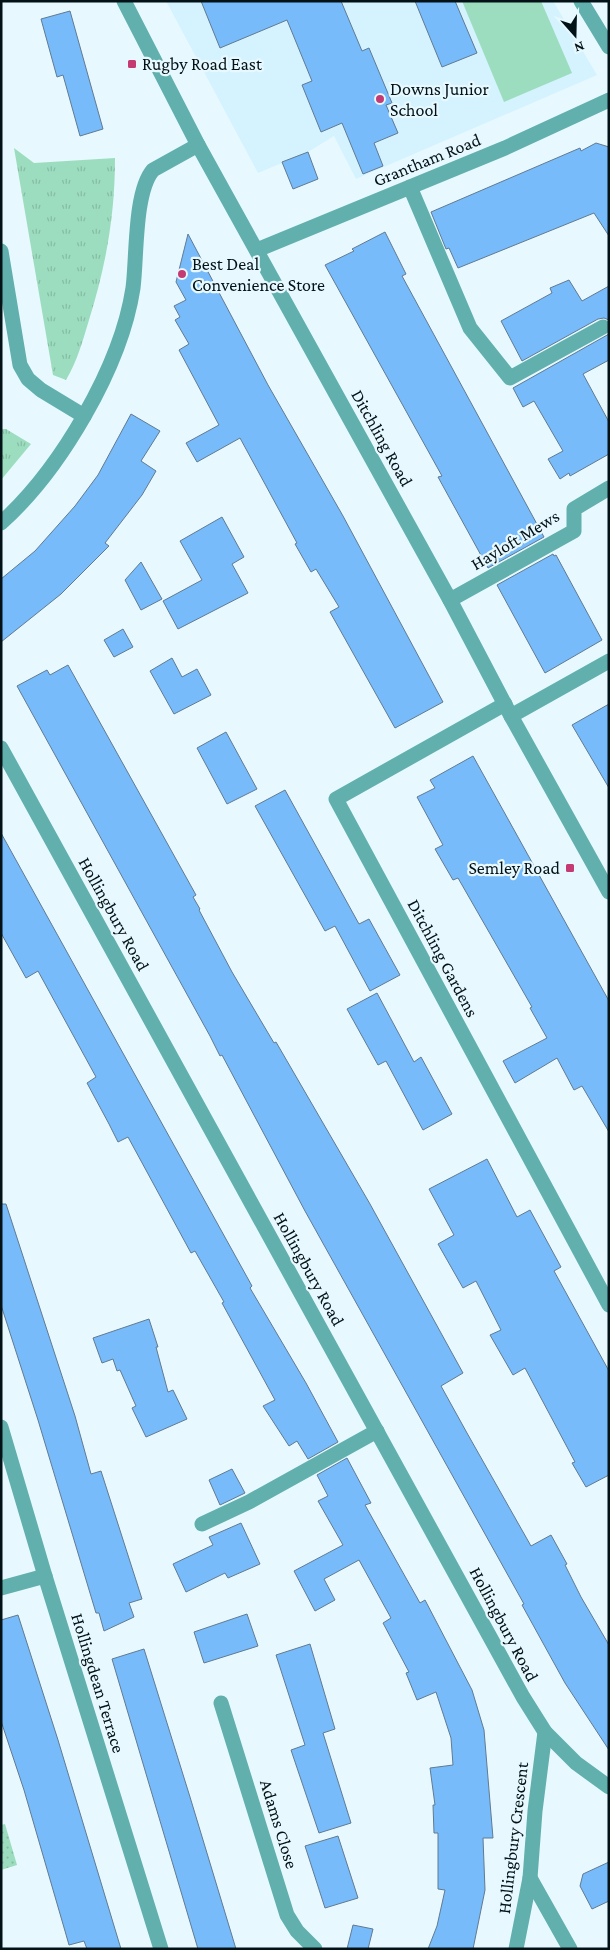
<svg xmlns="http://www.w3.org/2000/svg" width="610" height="1950" font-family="'Crimson Pro',serif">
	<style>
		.built { fill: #d4f3fe }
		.grass { fill: url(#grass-tufts) }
		.garden { fill: url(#garden-dots) }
		.pitch { fill: #9dddbf }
		.building { fill: #78bbfa; stroke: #607a93 }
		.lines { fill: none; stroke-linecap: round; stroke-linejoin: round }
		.minor { stroke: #61b0ad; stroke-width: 15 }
		.poi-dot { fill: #c53a72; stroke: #e7f9fe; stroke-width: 2 }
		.labels { text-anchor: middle; stroke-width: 4.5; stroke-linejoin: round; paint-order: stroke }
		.poi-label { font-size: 18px; fill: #031217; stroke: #e7f9fe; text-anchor: start }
		.street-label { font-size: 18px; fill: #031217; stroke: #e7f9fe }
	</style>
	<defs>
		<pattern id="grass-tufts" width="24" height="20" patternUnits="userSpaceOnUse" patternTransform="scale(1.25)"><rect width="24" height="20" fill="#9dddbf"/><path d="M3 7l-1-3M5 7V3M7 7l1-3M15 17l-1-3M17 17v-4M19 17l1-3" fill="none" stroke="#86bda3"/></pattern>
		<pattern id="garden-dots" width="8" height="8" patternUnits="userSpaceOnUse" patternTransform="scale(1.25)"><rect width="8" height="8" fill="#9dddbf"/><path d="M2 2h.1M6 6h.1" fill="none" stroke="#86bda3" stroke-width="1.8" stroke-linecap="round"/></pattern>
	</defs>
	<rect width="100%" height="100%" fill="#e7f9fe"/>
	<polygon class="built" points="166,1 553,1 597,75 356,179 334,136 308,152 258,173"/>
	<g class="grass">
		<path d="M 14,148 L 34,163 L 115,158 C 115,216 106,265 89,320 C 83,340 77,362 66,380 L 53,375 Z"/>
		<polygon points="1,429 6,429 31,444 1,480"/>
	</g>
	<polygon class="garden" points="5,1824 17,1865 1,1870 1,1825"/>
	<polygon class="pitch" points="462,1 541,1 572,73 504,102"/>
	<g class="building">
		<polygon points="201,1 341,1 362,51 369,48 392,103 386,105 398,133 374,143 383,166 363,174 342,123 321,132 302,85 312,81 287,20 220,48"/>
		<polygon points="415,1 455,1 477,53 442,67"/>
		<polygon points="70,11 103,129 80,136 63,75 57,77 41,19"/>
		<polygon points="596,143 609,147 609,236 594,213 458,268 449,248 446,249 431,212 580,148 581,151"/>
		<polygon points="308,152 318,179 293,189 282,162"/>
		<polygon points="385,232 406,274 402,276 544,537 488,568 438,477 442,476 325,265 354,251 352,249"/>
		<polygon points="188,234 268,385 343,516 443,702 395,728 330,612 339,607 316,569 311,572 295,544 297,543 240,438 197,462 186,443 219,425 179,350 189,344 175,320 180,317 174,306 186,300 176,282"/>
		<polygon points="569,280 582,301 609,286 609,320 604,318 598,319 522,361 501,321 552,293 550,288"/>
		<polygon points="609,334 609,360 583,374 609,422 609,454 570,476 569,473 560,479 548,459 563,451 534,401 523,407 513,388"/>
		<polygon points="131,414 160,431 141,461 156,471 142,495 105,543 109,546 61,594 1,642 1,579 35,551 75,506 98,475"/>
		<polygon points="222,517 244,557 232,564 248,593 178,629 163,601 202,580 180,541"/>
		<polygon points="553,554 554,556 556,555 602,640 545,673 497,585"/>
		<polygon points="141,562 162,599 141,610 125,580"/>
		<polygon points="123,629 133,647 114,657 104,640"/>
		<polygon points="172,658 182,677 197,669 211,695 174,714 150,671"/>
		<polygon points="68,665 196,895 193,897 200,909 199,910 232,972 274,1043 276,1042 370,1204 463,1373 441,1386 467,1433 531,1546 551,1535 567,1564 565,1565 581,1597 609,1645 609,1750 565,1683 522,1605 524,1604 305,1211 222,1055 220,1056 210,1036 17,686 47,670 50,675"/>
		<polygon points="609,704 609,788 572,725"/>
		<polygon points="226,732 257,789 227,804 197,748"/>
		<polygon points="473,756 609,1001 609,1132 582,1086 574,1090 557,1058 515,1083 503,1061 547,1038 530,1008 532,1007 458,878 453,880 435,849 443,845 417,797 435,788 430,780"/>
		<polygon points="285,790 359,924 369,919 400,975 370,991 335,926 325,931 255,806"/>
		<polygon points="1,833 252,1286 250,1288 306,1383 338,1442 308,1459 297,1441 289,1446 263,1406 275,1400 222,1303 224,1302 195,1251 191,1253 128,1137 118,1142 109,1124 87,1083 96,1077 38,971 26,978 1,933"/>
		<polygon points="377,993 414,1062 421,1057 452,1114 423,1130 386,1061 378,1065 347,1009"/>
		<polygon points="487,1159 517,1217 530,1210 561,1267 554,1271 609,1371 609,1475 586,1487 572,1463 575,1462 525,1368 513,1375 490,1335 501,1330 476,1281 463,1288 438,1244 454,1235 429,1189"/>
		<polygon points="1,1204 6,1204 75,1416 91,1474 101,1471 142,1599 129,1603 134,1617 104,1631 99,1613 96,1613 38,1420 1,1305"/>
		<polygon points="149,1319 158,1347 156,1347 168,1392 173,1390 187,1419 146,1437 132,1408 136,1406 120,1370 117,1371 113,1359 102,1363 93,1338"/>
		<polygon points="347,1458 371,1503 365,1505 420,1603 425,1600 472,1690 484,1730 493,1838 483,1838 485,1890 473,1949 428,1949 437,1926 445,1890 438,1889 438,1833 434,1833 433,1805 435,1805 430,1768 453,1765 451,1738 436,1692 417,1700 406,1673 409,1672 383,1623 391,1618 359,1560 324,1579 335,1600 315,1611 294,1571 343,1545 318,1501 328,1496 317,1475"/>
		<polygon points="232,1469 245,1493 220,1505 209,1480"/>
		<polygon points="241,1523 260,1564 228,1578 225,1573 186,1592 173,1564 213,1545 209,1537"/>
		<polygon points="247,1614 258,1646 204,1663 194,1632"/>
		<polygon points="18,1615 58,1740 121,1949 87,1949 84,1941 69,1945 65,1931 24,1790 1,1721 1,1620"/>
		<polygon points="310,1644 335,1729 323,1733 351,1823 319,1833 291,1750 305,1745 276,1655"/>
		<polygon points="144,1649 190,1797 236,1949 198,1949 112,1659"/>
		<polygon points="338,1836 358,1898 325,1908 305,1846"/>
		<polygon points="609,1862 609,1901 592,1909 580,1886 583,1874"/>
		<polygon points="353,1925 373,1929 368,1949 347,1949"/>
	</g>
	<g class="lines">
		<g class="minor">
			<polyline points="124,1 198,145 450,600 511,716 609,892"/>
			<polyline points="581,1 609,47"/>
			<polyline points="410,187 470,328 510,378 603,327"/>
			<polyline points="257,250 505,148 609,100"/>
			<polyline points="1,251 20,365 28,379 41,390 84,416"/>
			<path d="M 1,523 C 60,470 121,367 133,288 C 137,258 134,192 153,170 L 198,145"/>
			<polyline points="450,600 574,531 574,509 609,488"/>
			<polyline points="505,704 336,799 609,1305"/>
			<polyline points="511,716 609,661"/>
			<polyline points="1,748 523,1697 545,1732 576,1763 609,1787"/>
			<polyline points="1,1427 45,1576 161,1949"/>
			<polyline points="202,1524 249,1502 377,1431"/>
			<polyline points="1,1588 45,1576"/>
			<polyline points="221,1703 287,1915 297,1931 315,1949"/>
			<polyline points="530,1878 570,1949"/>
			<polyline points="516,1949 530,1878 535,1811 545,1732"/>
		</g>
	</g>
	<g class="poi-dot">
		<rect x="127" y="59" width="10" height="10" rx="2.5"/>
		<circle cx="380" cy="99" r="5"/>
		<circle cx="182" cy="274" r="5"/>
		<rect x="565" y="863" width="10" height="10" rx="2.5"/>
	</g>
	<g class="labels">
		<g class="poi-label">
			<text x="142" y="70">Rugby Road East</text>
			<text x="390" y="95">Downs Junior<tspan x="390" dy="21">School</tspan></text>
			<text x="192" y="270">Best Deal<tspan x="192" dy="21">Convenience Store</tspan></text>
			<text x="560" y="874" text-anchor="end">Semley Road</text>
		</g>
		<g class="street-label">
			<text transform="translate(427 160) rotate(-22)" y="6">Grantham Road</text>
			<text transform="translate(382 438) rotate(61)" y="6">Ditchling Road</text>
			<text transform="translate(515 540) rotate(-31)" y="6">Hayloft Mews</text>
			<text transform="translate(114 914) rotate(61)" y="6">Hollingbury Road</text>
			<text transform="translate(443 958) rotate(62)" y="6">Ditchling Gardens</text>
			<text transform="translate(309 1269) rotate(61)" y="6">Hollingbury Road</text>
			<text transform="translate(504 1624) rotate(62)" y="6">Hollingbury Road</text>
			<text transform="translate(98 1683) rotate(73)" y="6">Hollingdean Terrace</text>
			<text transform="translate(279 1824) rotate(73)" y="6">Adams Close</text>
			<text transform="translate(513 1838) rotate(-83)" y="6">Hollingbury Crescent</text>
		</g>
	</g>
	<rect width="610" height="1950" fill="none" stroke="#031217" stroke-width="5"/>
	<g transform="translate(575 35) rotate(160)" stroke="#e7f9fe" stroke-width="4" paint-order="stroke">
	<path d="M0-4L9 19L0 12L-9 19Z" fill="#031217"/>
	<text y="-8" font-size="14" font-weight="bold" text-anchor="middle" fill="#031217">N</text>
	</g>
</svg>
